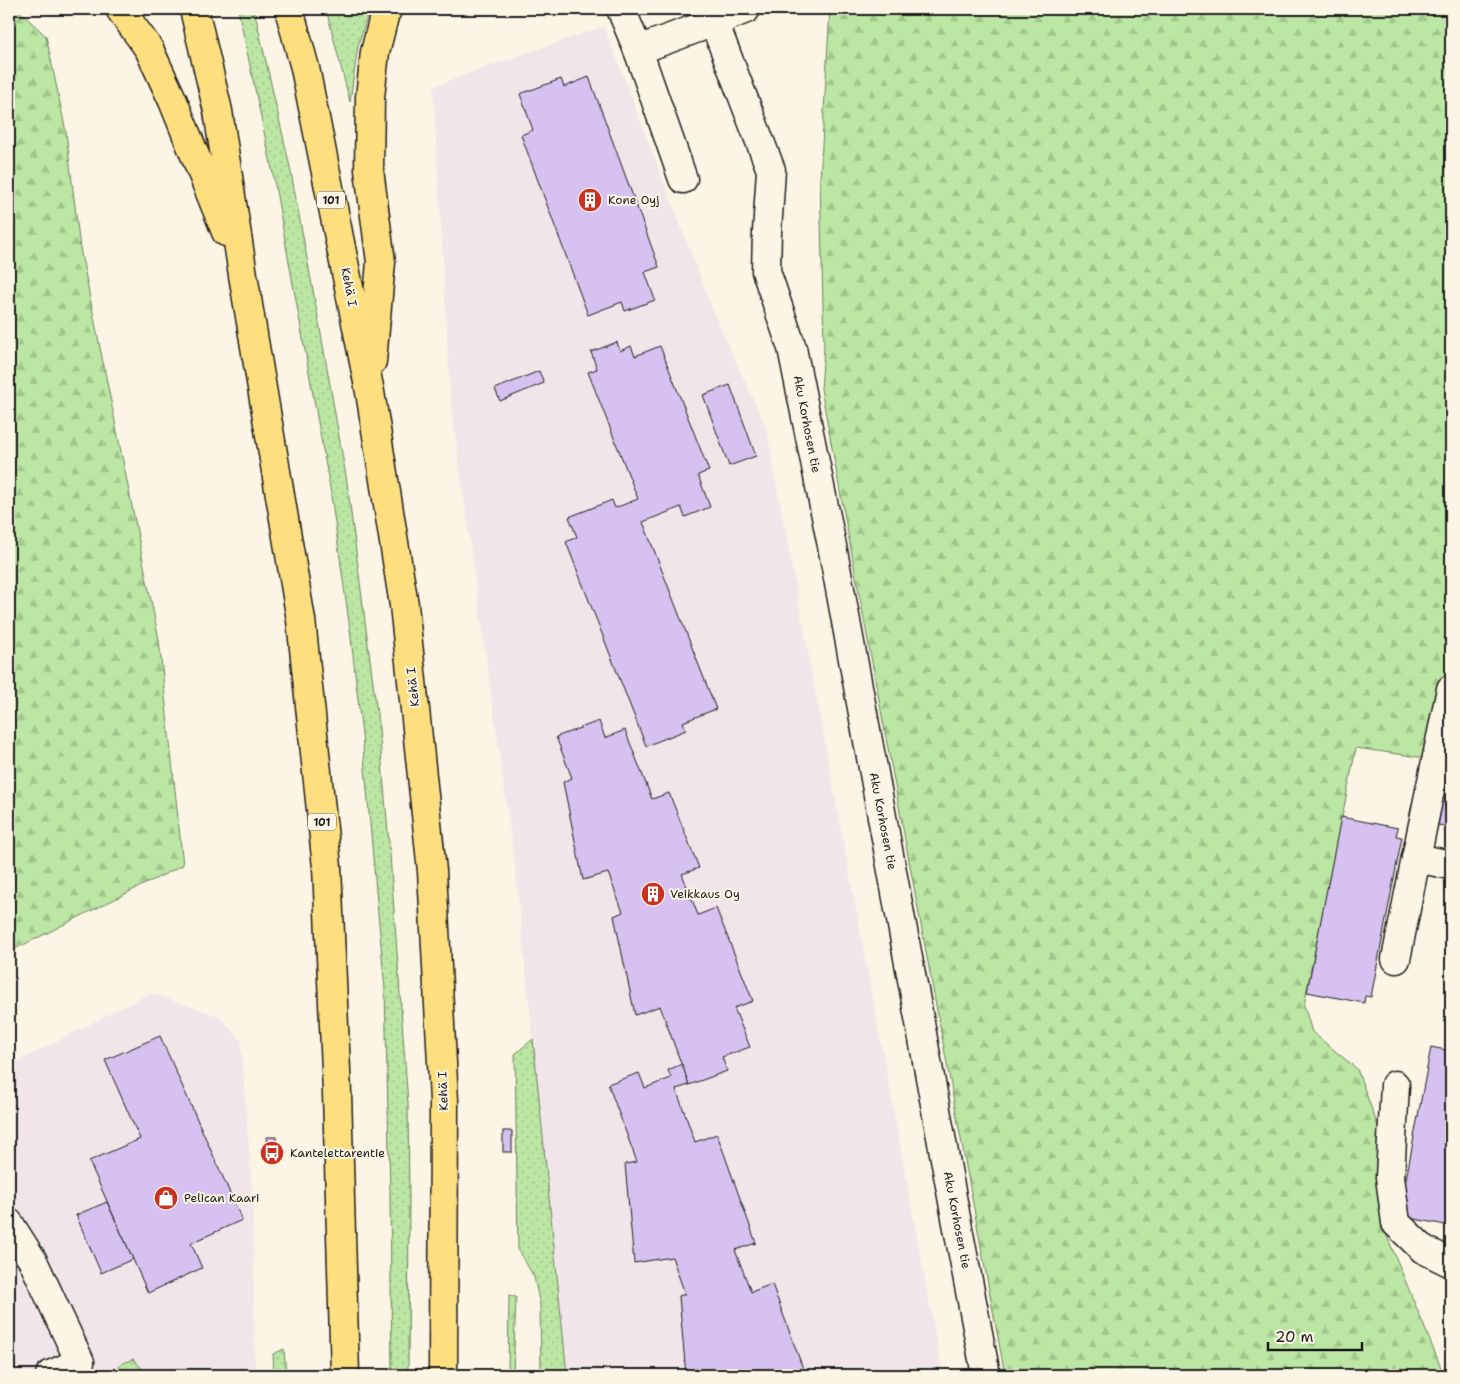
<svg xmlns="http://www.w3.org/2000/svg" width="1460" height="1384" font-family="'Shantell Sans',sans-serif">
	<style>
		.built { fill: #f1e5e9 }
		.grass { fill: url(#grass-dots); stroke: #6c8160 }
		.forest { fill: url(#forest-firs); stroke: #6c8160 }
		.building { fill: #d7c1f1; stroke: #1c1c1c }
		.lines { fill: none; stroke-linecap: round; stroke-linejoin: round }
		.minor-casing { stroke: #1c1c1c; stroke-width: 31 }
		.highway-casing { stroke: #1c1c1c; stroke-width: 31 }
		.minor { stroke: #fcf5e5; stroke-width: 28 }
		.highway { stroke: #fedf80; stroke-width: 28 }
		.labels { text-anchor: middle; stroke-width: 4; stroke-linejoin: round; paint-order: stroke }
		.shield { fill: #fcf5e5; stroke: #5f5d58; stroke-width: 1 }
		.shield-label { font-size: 11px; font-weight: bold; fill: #1c1c1c }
		.poi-label { font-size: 12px; fill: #1c1c1c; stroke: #fcf5e5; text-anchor: start }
		.street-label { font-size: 12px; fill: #1c1c1c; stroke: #fcf5e5 }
	</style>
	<defs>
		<pattern id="grass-dots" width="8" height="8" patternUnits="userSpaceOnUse" patternTransform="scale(1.25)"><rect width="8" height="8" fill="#bbe6a3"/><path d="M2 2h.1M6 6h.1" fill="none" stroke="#a0c58c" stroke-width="1.8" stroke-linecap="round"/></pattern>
		<pattern id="forest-firs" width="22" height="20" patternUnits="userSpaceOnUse" patternTransform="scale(1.25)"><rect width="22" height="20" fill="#bbe6a3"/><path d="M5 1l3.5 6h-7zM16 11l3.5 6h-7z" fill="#a0c58c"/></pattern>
	</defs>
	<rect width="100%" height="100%" fill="#fcf5e5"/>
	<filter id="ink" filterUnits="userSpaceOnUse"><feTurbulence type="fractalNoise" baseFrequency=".02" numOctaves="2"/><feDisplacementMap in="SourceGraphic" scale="10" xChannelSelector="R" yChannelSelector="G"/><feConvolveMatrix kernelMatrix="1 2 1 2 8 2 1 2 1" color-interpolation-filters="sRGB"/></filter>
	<g filter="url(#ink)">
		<g class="built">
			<polygon points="604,26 716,318 766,427 942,1370 942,1375 567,1375 515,866 451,406 433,87 461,76"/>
			<polygon points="150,993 219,1016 241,1041 253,1204 255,1371 246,1375 148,1375 133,1359 119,1365 122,1375 9,1375 9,1066"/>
		</g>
		<g class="grass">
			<polygon points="238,9 254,9 290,167 320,328 347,482 379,729 390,855 408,1104 409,1195 408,1375 392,1375 390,1193 385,990 362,735 350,629 330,488 273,174"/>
			<polygon points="326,9 370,9 358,45 350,102"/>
			<polygon points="533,1039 566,1365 567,1375 541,1375 540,1305 534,1277 518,1249 515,1054"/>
			<polygon points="284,1349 286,1375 274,1375 273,1354"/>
			<polygon points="133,1359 148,1375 122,1375 119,1365"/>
		</g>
		<g class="forest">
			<polygon points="9,9 17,9 46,36 66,132 80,248 159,640 183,865 9,952"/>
			<polygon points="830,9 1451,9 1451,705 1440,760 1356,748 1304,1005 1312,1032 1357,1069 1383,1140 1387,1236 1444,1375 1005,1375 821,389 824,347 820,179"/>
			<polygon points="509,1295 516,1297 513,1375 508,1375"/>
		</g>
		<g class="building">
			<polygon points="589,77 659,267 645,272 655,300 625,311 622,302 588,315 521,135 533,130 520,94 561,79 564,87"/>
			<polygon points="617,342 620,351 631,346 635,356 660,346 709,471 698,475 710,507 685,517 681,507 643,522 716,709 683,722 686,730 646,746 566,542 577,537 569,517 612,500 615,508 638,499 588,372 597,369 591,352"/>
			<polygon points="539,371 544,383 500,401 495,389"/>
			<polygon points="730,385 756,456 729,466 703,395"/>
			<polygon points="599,721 605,738 625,730 652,799 669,793 699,868 682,874 698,915 716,908 753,1001 734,1008 750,1047 722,1057 727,1071 689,1085 660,1006 635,1015 614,916 623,912 608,873 583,880 563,782 572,778 556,737"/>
			<polygon points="1451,753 1451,827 1438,825"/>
			<polygon points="1341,817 1398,828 1396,836 1402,837 1371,997 1365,996 1364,1003 1307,992"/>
			<polygon points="160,1036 242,1220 191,1243 202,1268 148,1293 89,1161 140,1139 105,1060"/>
			<polygon points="1431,1047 1451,1051 1451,1226 1399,1216"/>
			<polygon points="682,1064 689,1085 676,1089 695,1142 717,1134 756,1243 735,1250 751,1292 772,1284 805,1374 801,1375 686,1375 679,1296 685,1294 672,1257 634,1263 625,1164 637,1162 608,1084 639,1073 645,1088 671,1078 668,1070"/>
			<rect x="503" y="1131" width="9" height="21"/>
			<polygon points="267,1137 276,1137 276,1157 268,1158"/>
			<polygon points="107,1202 133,1259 101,1273 76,1215"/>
		</g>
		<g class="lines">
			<g class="minor-casing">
				<g id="minor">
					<polyline points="621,9 638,50 683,179"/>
					<polyline points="709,9 771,170 767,232 766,271 792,348 833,551 953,1202 986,1375"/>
					<polyline points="638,50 714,22 746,9"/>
					<polyline points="1416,858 1451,689"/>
					<polyline points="1396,959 1416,858 1451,865"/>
					<polyline points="1395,1085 1390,1177 1396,1223 1423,1249 1451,1263"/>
					<polyline points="9,1223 33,1261 80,1362 50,1375"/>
				</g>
			</g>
			<g class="highway-casing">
				<g id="highway">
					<polyline points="120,9 149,49 173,101 226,232"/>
					<polyline points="194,9 218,111 243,275 301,620 327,867 337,1093 345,1375"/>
					<polyline points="289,9 305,68 370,392 404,605 432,871 444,1101 443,1375"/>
					<polyline points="372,361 381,262 369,170 370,97 375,52 385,13 388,9"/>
				</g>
			</g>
			<use href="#minor" class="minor"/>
			<use href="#highway" class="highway"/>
		</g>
	</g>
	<defs>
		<g id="building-disc" transform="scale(1.25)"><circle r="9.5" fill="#c8321e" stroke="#fcf5e5"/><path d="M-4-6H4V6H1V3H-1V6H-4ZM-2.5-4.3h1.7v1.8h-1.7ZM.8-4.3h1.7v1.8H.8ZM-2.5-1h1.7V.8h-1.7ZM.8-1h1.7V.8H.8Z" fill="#fff"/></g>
		<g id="bus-disc" transform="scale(1.25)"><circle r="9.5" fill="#c8321e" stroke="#fcf5e5"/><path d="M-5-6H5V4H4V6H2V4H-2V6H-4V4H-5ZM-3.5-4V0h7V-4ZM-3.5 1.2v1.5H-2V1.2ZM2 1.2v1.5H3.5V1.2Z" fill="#fff"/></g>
		<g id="shop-disc" transform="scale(1.25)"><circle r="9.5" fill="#c8321e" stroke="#fcf5e5"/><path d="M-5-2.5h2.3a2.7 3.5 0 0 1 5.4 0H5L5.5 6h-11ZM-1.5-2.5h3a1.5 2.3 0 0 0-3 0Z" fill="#fff"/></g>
	</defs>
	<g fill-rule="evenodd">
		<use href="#building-disc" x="590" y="200"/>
		<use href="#building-disc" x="653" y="894"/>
		<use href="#bus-disc" x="272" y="1153"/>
		<use href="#shop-disc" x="166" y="1198"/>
	</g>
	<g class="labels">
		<g class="shield">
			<rect x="317" y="191.5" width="28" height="17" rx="4"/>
			<rect x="308" y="813.5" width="28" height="17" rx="4"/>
		</g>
		<g class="shield-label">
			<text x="331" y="204">101</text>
			<text x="322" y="826">101</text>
		</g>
		<g class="poi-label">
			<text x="608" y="204">Kone Oyj</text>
			<text x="670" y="898">Veikkaus Oy</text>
			<text x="290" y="1157">Kantelettarentie</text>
			<text x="184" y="1202">Pelican Kaari</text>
		</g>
		<g class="street-label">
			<text transform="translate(349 287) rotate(79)" y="4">Kehä I</text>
			<text transform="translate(807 424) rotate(79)" y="4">Aku Korhosen tie</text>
			<text transform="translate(413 687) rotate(-96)" y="4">Kehä I</text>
			<text transform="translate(883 821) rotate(79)" y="4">Aku Korhosen tie</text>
			<text transform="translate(443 1091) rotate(-92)" y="4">Kehä I</text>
			<text transform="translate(957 1220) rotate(79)" y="4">Aku Korhosen tie</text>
		</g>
	</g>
	<rect width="1460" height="1384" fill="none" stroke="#fcf5e5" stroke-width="30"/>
	<rect x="15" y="15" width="1430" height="1354" fill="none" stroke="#1c1c1c" stroke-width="2" filter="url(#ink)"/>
	<path d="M1268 1342v8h94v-8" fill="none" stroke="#1c1c1c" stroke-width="2.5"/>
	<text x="1275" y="1342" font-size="15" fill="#1c1c1c" stroke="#fcf5e5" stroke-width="4" paint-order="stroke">20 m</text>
</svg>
